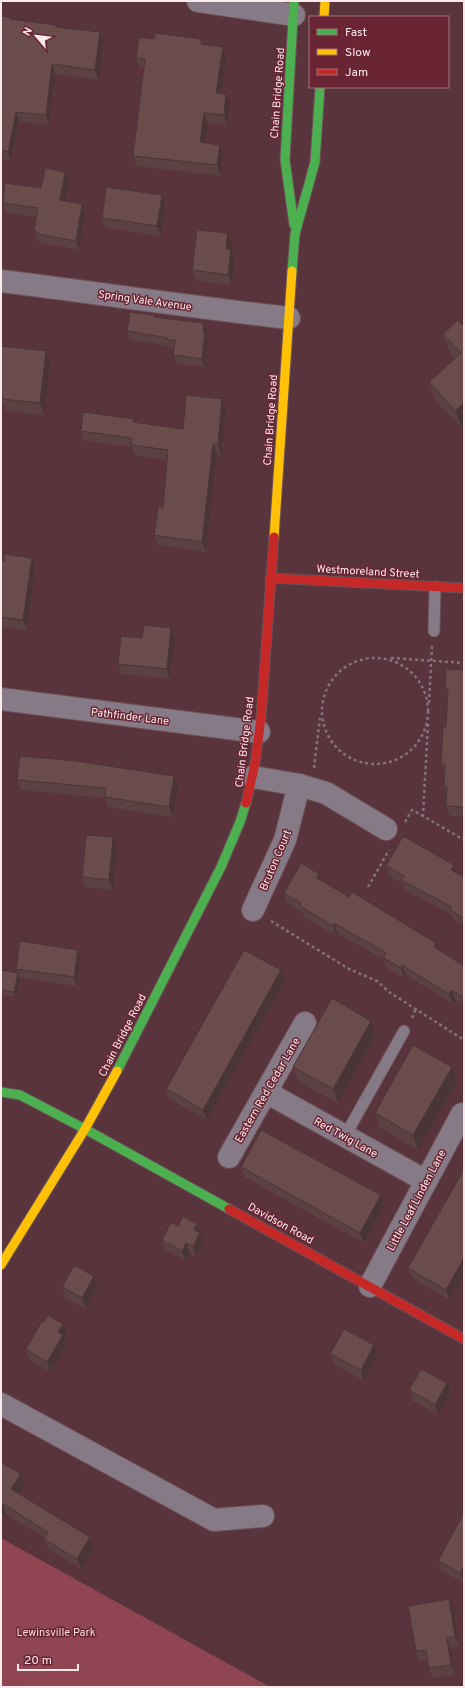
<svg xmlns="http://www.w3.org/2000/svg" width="465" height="1688" font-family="Overpass,sans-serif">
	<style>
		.green { fill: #904652 }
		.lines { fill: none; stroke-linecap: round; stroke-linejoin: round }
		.lane-casing { stroke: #6d5156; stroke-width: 13 }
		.street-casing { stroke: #6d5156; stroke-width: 24 }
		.fast-casing { stroke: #6d5156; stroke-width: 11 }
		.slow-casing { stroke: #6d5156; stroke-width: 11 }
		.jam-casing { stroke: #6d5156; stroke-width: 11 }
		.path { stroke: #84717b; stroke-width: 2.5; stroke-dasharray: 3 3; stroke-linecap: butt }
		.lane { stroke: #867a86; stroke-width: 11 }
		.street { stroke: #867a86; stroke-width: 22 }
		.fast { stroke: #4caf50; stroke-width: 9 }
		.slow { stroke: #ffc107; stroke-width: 9 }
		.jam { stroke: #c62828; stroke-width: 9 }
		.wall { fill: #5b4142 }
		.shaded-wall { fill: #4a3536 }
		.building { fill: #6a4c4d; stroke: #4a3536 }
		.labels { text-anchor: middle; stroke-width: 3; stroke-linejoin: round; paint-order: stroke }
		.street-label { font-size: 11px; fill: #fbe9eb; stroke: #692533 }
		.park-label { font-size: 11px; fill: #f9dadd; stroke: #692533 }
	</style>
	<rect width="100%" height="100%" fill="#5a343c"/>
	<polygon class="green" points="1,1538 270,1687 1,1687"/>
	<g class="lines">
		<g class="lane-casing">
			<g id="lane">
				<polyline points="434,631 435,587"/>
				<polyline points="345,1136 404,1031"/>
			</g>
		</g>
		<g class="street-casing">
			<g id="street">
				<polyline points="198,1 294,15"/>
				<path d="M 1,281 C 97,293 193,307 289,318"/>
				<polyline points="1,699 259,732"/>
				<polyline points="253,777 299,785 326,793 386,829"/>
				<polyline points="253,910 285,840 299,785"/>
				<polyline points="266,1092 426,1181"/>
				<polyline points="229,1157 305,1023"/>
				<polyline points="370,1286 462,1114"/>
				<polyline points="1,1404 214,1520 263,1516"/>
			</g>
		</g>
		<g class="fast-casing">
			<g id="fast">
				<polyline points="294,1 285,160 294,225"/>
				<polyline points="292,271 295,234 315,162 320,87"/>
				<polyline points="117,1071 221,867 240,822 246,803"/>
				<polyline points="1,1092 20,1095 85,1129 229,1209"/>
			</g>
		</g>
		<g class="slow-casing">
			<g id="slow">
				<polyline points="324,17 325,1"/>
				<polyline points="274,537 292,271"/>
				<polyline points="1,1265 85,1129 117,1071"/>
			</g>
		</g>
		<g class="jam-casing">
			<g id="jam">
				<polyline points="270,578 464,588"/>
				<polyline points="246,803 255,764 261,718 274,537"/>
				<polyline points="229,1209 464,1339"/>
			</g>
		</g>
		<g class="path">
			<circle cx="375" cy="711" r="53"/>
			<polyline points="391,658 464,663"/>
			<polyline points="429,703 432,646"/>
			<polyline points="428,724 423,816 464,840"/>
			<polyline points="314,768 320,718"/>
			<polyline points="405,822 412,810 423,816"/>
			<polyline points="368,887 389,850"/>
			<polyline points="271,921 349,969 377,981 389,992 464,1040"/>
			<polyline points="412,1018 416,1009"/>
		</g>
		<use href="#lane" class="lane"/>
		<use href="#street" class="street"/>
		<use href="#fast" class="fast"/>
		<use href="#slow" class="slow"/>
		<use href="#jam" class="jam"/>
	</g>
	<g class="wall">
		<polygon points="1,16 10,17 11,19 57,27 100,32 104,42 99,80 55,74 49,125 19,121 11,161 1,159"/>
		<polygon points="154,39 203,44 226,57 221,94 230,104 227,125 208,123 205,143 220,145 223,155 221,176 137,166 133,156 144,69 140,68 136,58"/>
		<polygon points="69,181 65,201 82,204 85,213 79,250 41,243 40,241 37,241 34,231 36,217 6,213 3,203 41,188"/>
		<polygon points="162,195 165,205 161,236 106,228 102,218"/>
		<polygon points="232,244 231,249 235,259 232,285 196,281 192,270"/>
		<polygon points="154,315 155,317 204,323 208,332 207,337 208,341 205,367 177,364 173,355 174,349 171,348 170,346 130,340 127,331"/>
		<polygon points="464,323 464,426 462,428 435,400 429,382 455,358 450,352 443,334 462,325"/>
		<polygon points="1,346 46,351 50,362 44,415 6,411 4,405 1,405"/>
		<polygon points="226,409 221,455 217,454 206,552 158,545 154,535 163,507 167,460 135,455 132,447 84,441 81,431 134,419 135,423 183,429"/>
		<polygon points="1,560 35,568 27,630 1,627"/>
		<polygon points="142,638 175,638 170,679 121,674 118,664"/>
		<polygon points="464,670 464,817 450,816 446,806 447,795 444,786 444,774 441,764 446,727 448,697 445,689"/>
		<polygon points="17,780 178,786 173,817 108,807 105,798 21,790"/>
		<polygon points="117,847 113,890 86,887 82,877"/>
		<polygon points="386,866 457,873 464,877 464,926 454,920 452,915 405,890 403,884 389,876"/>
		<polygon points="322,881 464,966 464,1005 455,1000 453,1004 406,975 404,978 387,969 384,960 338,933 336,936 304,917 302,912 287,903 284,893"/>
		<polygon points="81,959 77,986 20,978 16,997 1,995 1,970 18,973 16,969"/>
		<polygon points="285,981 207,1120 169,1099 166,1089"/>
		<polygon points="371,1021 376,1035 338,1103 298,1081 293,1067"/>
		<polygon points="457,1081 418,1150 380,1128 375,1113"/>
		<polygon points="241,1167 381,1195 384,1205 364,1243 244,1177"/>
		<polygon points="464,1169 450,1300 412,1278 408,1268"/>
		<polygon points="178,1226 201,1234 201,1235 204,1243 196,1256 190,1253 186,1261 165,1250 162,1240"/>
		<polygon points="94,1276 98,1286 86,1309 65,1298 62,1287"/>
		<polygon points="44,1322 63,1324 67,1334 64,1339 67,1345 50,1372 29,1359 26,1349"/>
		<polygon points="374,1345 378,1355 364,1381 334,1364 330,1354"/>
		<polygon points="447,1383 451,1393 438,1415 413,1401 409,1390"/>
		<polygon points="1,1462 24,1485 18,1494 94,1548 81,1569 48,1549 44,1539 45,1538 6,1514 4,1518 1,1516"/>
		<polygon points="464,1513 464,1583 442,1571 438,1561"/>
		<polygon points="449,1599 453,1609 459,1646 450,1648 455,1675 433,1678 429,1668 428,1660 419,1661 416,1651"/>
	</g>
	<g class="shaded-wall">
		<polygon points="100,32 104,42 99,80 95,70"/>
		<polygon points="223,47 226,57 220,103 216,93"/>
		<polygon points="52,64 55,74 49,125 46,115"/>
		<polygon points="226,94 230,104 227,125 224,115"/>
		<polygon points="16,112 19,121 11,161 8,152"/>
		<polygon points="204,113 208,123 204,153 200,142"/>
		<polygon points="220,145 223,155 221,176 217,165"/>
		<polygon points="65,172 69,181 64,210 60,200"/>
		<polygon points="162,195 165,205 161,236 157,226"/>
		<polygon points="82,204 85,213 79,250 76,241"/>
		<polygon points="228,233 232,244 230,259 226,249"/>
		<polygon points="231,249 235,259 232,285 228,275"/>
		<polygon points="204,323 208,332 207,337 208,341 205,367 202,359"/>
		<polygon points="46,351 50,362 44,415 40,403"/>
		<polygon points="222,399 226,409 221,455 218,444"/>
		<polygon points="464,403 464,426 462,428 455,411"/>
		<polygon points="213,444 217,454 206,552 202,542"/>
		<polygon points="32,558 35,568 27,630 23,620"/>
		<polygon points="171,628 175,638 170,679 167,669"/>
		<polygon points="174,776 178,786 173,817 169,807"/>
		<polygon points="113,837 117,847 113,890 109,880"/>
		<polygon points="454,865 458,875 451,870"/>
		<polygon points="319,874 323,884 317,878"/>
		<polygon points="334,923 338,933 336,936 333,926"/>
		<polygon points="436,943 440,953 434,947"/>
		<polygon points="78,950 81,959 77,986 74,977"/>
		<polygon points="402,965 406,975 404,978 401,968"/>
		<polygon points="281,970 285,981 207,1120 203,1110"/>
		<polygon points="18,973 20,978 16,997 14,992"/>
		<polygon points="452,990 455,1000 453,1004 449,994"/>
		<polygon points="371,1021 376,1035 338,1103 333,1089"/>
		<polygon points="452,1067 457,1081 418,1150 413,1135"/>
		<polygon points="381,1195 384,1205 364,1243 360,1233"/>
		<polygon points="197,1224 204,1243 196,1256 193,1246 194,1230"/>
		<polygon points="186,1243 190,1253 186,1261 182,1251"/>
		<polygon points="464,1258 464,1274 450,1300 446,1290"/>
		<polygon points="94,1276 98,1286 86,1309 82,1298"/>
		<polygon points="63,1324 67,1334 64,1339 67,1345 50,1372 47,1362 58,1332"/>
		<polygon points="374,1345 378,1355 364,1381 361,1370"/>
		<polygon points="447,1383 451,1393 438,1415 435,1405"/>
		<polygon points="21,1474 24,1485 15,1500 11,1489"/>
		<polygon points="3,1504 6,1514 4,1518 1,1510 1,1507"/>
		<polygon points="90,1537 94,1548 81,1569 77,1559"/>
		<polygon points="464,1565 464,1583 460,1573"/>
		<polygon points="449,1599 453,1609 459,1646 455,1636"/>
		<polygon points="447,1638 450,1648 455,1675 451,1665"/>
	</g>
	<g class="building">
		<polygon points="1,16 10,17 10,19 56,25 56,27 100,32 95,70 52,64 46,115 16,112 8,152 1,150"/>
		<polygon points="155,33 201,39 201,44 223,47 216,93 226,94 224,115 204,113 200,142 220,145 217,165 133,156 145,59 136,58 139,37 154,39"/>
		<polygon points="45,168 65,172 60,200 82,204 76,241 38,234 38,232 34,231 38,208 3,203 5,183 41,188"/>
		<polygon points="106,187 162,195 157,226 102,218"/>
		<polygon points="197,230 228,233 226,249 231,249 228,275 192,270"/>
		<polygon points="130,312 154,315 154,317 204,323 203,332 205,332 202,359 173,355 175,340 167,340 168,338 127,331"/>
		<polygon points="458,320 462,325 464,323 464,403 455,411 429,382 461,353 443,334"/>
		<polygon points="1,346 46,351 40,403 2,399 2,394 1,394"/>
		<polygon points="186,395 222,399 218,444 213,444 202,542 154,535 158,507 163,507 168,450 131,445 132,438 81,431 83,412 134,419 133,422 183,429"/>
		<polygon points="4,554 32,558 23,620 1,617 1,560 4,561"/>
		<polygon points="144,625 171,628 167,669 118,664 121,636 142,638"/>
		<polygon points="446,669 464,670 464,807 446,806 447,786 444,786 445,764 441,764 443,727 446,727 448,689 445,689"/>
		<polygon points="20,756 76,761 174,776 169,807 105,797 106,788 17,780"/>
		<polygon points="86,835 113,837 109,880 82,877"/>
		<polygon points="403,836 454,865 451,870 464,877 464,918 450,910 452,907 401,880 404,876 386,866"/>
		<polygon points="301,863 319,874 317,878 334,888 349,897 352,892 436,943 434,947 464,966 464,998 452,990 449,994 402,965 401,968 383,958 386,953 334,923 333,926 300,906 301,903 284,893"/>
		<polygon points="20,941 78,950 74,977 16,969"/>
		<polygon points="244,950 281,970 203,1110 166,1089"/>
		<polygon points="1,970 18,973 14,992 1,990"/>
		<polygon points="332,998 371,1021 333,1089 293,1067"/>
		<polygon points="413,1045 452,1067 413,1135 375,1113"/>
		<polygon points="261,1130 381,1195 360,1233 241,1167"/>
		<polygon points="464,1169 464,1258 446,1290 408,1268"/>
		<polygon points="183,1216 197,1224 194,1230 200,1233 193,1246 186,1243 182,1251 162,1240 171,1222 178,1226"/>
		<polygon points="74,1265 94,1276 82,1298 62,1287"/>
		<polygon points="48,1315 63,1324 58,1332 63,1335 47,1362 26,1349 42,1321 44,1322"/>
		<polygon points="344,1329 374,1345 361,1370 330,1354"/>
		<polygon points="421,1369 447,1383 435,1405 409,1390"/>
		<polygon points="1,1462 21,1474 11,1489 90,1537 77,1559 44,1539 48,1532 3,1504 1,1507"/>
		<polygon points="464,1513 464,1565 460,1573 438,1561"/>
		<polygon points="449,1599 455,1636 447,1638 451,1665 429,1668 426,1650 416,1651 408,1606"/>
	</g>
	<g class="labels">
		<g class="street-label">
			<text transform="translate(277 93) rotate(-86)" y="4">Chain Bridge Road</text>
			<text transform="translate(145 300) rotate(8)" y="4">Spring Vale Avenue</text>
			<text transform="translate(270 420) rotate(-86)" y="4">Chain Bridge Road</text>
			<text transform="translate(368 571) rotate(3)" y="4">Westmoreland Street</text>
			<text transform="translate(130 716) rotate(7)" y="4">Pathfinder Lane</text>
			<text transform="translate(244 742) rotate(-83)" y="4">Chain Bridge Road</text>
			<text transform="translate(275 860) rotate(-67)" y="4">Bruton Court</text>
			<text transform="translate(122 1035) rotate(-63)" y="4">Chain Bridge Road</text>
			<text transform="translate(267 1090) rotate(-60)" y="4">Eastern Red Cedar Lane</text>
			<text transform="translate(346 1137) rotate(29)" y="4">Red Twig Lane</text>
			<text transform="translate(416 1200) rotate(-62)" y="4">Little Leaf Linden Lane</text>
			<text transform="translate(281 1223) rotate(29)" y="4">Davidson Road</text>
		</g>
		<g class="park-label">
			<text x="56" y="1636">Lewinsville Park</text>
		</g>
	</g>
	<rect width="465" height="1688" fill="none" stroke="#fbe9eb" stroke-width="4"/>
	<rect x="309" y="16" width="140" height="72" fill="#692533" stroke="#a3737d"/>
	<rect x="317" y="29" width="20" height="6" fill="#4caf50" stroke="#a3737d"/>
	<text x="345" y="36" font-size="12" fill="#fbe9eb">Fast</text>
	<rect x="317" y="49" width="20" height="6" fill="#ffc107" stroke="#a3737d"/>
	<text x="345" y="56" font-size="12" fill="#fbe9eb">Slow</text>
	<rect x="317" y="69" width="20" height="6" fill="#c62828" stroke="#a3737d"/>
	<text x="345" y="76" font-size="12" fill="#fbe9eb">Jam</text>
	<g transform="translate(36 36) rotate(298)" stroke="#692533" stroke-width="3" paint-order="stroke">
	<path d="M0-3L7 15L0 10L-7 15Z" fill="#fbe9eb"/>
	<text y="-6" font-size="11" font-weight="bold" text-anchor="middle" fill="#fbe9eb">N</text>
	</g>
	<path d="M18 1664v6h60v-6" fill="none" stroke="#fbe9eb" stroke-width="2"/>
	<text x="24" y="1664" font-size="12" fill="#fbe9eb" stroke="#692533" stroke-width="3" paint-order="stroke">20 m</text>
</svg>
